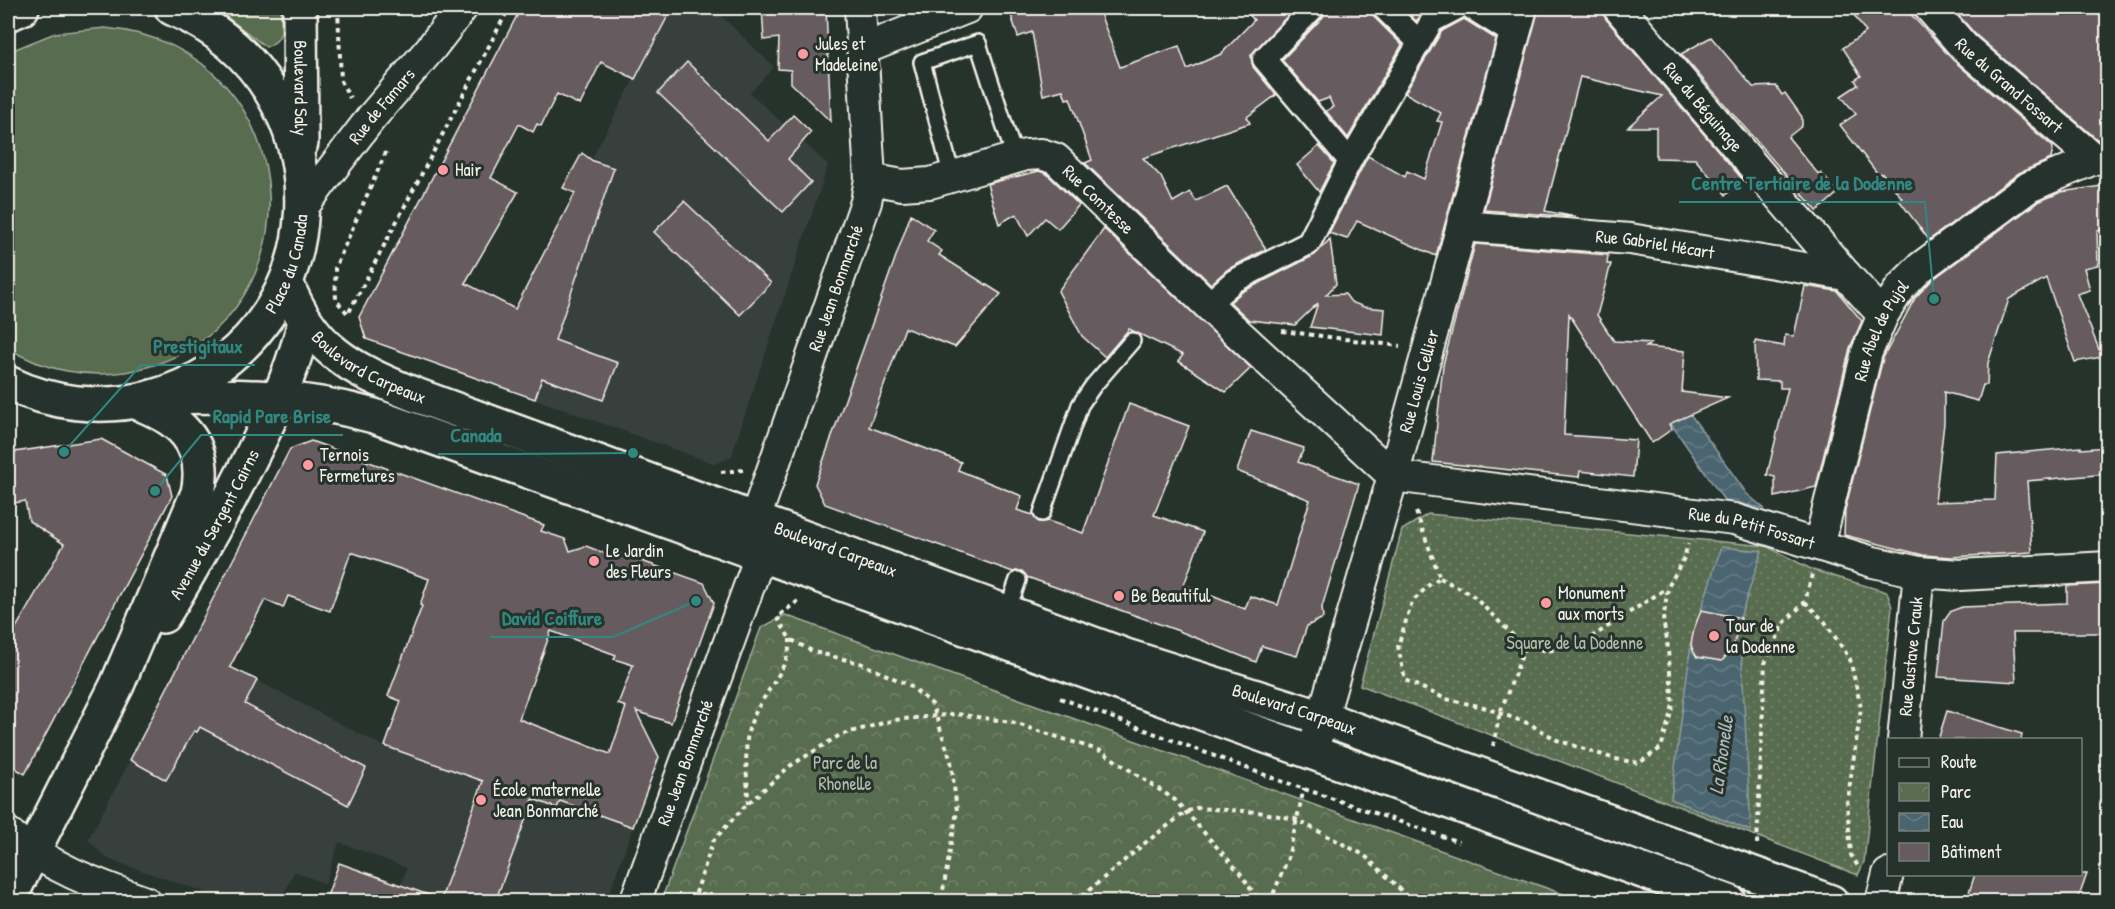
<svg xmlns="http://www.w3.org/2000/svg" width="2115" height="909" font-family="'Patrick Hand',sans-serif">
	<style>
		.built { fill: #393f3c }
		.grass { fill: #596c4f; stroke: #a6ae9c; stroke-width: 1.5 }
		.park { fill: url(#park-crowns); stroke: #a6ae9c; stroke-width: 1.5 }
		.garden { fill: url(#garden-dots); stroke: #a6ae9c; stroke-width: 1.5 }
		.water { fill: url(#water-waves); stroke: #8f9da0; stroke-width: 1.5 }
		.building { fill: #665b60; stroke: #f4f1e8; stroke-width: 1.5; fill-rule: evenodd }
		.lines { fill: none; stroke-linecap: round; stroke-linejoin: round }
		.service-casing { stroke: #f4f1e8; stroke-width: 20 }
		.pedestrian-casing { stroke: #f4f1e8; stroke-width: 27 }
		.minor-casing { stroke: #f4f1e8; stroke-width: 34 }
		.tertiary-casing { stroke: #f4f1e8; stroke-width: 38 }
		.secondary-casing { stroke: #f4f1e8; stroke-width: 38 }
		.path { stroke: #f4f1e8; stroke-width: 4; stroke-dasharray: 4.5 4.5; stroke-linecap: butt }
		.service { stroke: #26332d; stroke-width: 15 }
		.pedestrian { stroke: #26332d; stroke-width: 22 }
		.minor { stroke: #26332d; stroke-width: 30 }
		.tertiary { stroke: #26332d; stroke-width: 33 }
		.secondary { stroke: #26332d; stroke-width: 33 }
		.poi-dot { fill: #ff9aa2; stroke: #26332d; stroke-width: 2 }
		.labels { text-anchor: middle; stroke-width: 6; stroke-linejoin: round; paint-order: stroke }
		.poi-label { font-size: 18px; fill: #f4f1e8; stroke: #26332d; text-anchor: start }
		.street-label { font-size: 18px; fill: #f4f1e8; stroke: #26332d }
		.park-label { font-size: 18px; fill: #b6bcab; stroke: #26332d }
		.water-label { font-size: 20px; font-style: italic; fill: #b0b9b8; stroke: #26332d }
		.leader { fill: none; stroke: #318880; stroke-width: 2 }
		.callout-dot { fill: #318880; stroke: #26332d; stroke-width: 2 }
		.callout-label { font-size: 20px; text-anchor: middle; font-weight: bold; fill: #318880; stroke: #26332d; stroke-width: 6; stroke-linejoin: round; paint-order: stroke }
	</style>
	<defs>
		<pattern id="park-crowns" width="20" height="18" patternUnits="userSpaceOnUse" patternTransform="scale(1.5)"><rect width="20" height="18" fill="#596c4f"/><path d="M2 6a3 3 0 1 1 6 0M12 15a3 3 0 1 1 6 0" fill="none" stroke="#718168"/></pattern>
		<pattern id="garden-dots" width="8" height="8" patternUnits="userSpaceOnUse" patternTransform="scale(1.5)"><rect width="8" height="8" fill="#596c4f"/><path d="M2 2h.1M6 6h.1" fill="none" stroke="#718168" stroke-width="1.8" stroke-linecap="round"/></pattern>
		<pattern id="water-waves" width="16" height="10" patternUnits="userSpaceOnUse" patternTransform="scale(1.5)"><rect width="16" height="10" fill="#4b6570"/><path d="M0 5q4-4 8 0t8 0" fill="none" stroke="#667c84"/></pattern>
	</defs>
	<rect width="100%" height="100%" fill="#26332d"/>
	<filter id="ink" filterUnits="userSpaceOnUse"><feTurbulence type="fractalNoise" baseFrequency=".0167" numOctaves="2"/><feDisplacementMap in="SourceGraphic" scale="12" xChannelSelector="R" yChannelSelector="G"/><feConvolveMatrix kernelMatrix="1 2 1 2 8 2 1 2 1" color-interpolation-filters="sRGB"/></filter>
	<g filter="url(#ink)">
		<g class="built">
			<polygon points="672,8 713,8 774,67 750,93 828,165 731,457 715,464 535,399 614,168 592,158"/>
			<polygon points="191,646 385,747 401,701 591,812 633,827 606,902 395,901 407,868 339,842 325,884 294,871 281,901 231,901 108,859 88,840"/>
		</g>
		<g class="grass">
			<path d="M 215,8 L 280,8 C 281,26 286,40 266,47 Z"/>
			<path d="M 105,28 C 317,48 324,340 125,372 C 85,378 42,370 8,348 L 8,52 L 55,33 Z"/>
		</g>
		<polygon class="park" points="785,615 1490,868 1583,901 661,901 761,628"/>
		<polygon class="garden" points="1428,514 1766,546 1813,570 1887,592 1892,607 1864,862 1858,875 1360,685 1402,530"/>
		<g class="water">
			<polygon points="1644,349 1747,494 1765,509 1724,500 1626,359"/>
			<polygon points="1721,547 1762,551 1740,618 1701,610"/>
			<polygon points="1691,644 1697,657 1721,661 1741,644 1751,831 1671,799"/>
		</g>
		<g class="building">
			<polygon points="521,8 672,8 635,79 601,62 580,105 557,94 541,126 537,124 533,132 519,124 491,178 518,192 465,283 515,309 575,193 563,188 582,153 593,161 614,168 555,340 618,363 603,400 542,378 535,399 366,339 359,317"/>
			<polygon points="762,8 826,8 831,122 791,83 791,70 778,69 779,38 764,40"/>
			<polygon points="1027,8 1098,8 1120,67 1179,46 1187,69 1221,54 1254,20 1243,8 1295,8 1251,55 1253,67 1276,95 1247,117 1250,123 1143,158 1161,177 1173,202 1190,192 1196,201 1227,186 1266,249 1228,269 1211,284 1085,163 1092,160 1070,98 1066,99 1063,90 1043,95 1032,32 1018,37 1011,15"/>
			<polygon points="1326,8 1371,8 1375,18 1402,45 1348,138 1326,111 1333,107 1329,98 1318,102 1282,60 1323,17"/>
			<polygon points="1403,8 1429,8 1416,21"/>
			<polygon points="1539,8 1600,8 1606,19 1743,180 1726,195 1695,159 1656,158 1656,127 1628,127 1662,96 1580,77 1545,211 1576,217 1484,210"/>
			<polygon points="1849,8 1905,8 1953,60 2053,147 2051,159 2019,173 1929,240 1899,200 1902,198 1883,174 1877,173 1840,125 1856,114 1841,96 1858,85 1855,80 1861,76 1843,48 1866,32"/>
			<polygon points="1952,8 2108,8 2108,141 2098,140 1976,35"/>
			<polygon points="1464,19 1496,39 1436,256 1357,221 1347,239 1329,233 1368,156 1405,177 1407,171 1424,179 1442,122 1437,121 1441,113 1405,93 1442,31"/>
			<polygon points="1711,37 1753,87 1776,86 1782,95 1785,93 1802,117 1802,126 1788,137 1819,175 1821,173 1838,193 1817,211 1681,54"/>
			<polygon points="687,62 769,141 793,115 811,132 788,159 811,182 783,212 658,93"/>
			<polygon points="1319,146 1334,163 1319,192 1297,165"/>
			<polygon points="1039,171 1047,174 1079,205 1058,229 1045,218 1028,236 1016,214 999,224 987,184"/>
			<polygon points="2108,185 2108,229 2097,231 2098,265 2084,268 2090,290 2077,294 2102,357 2075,362 2046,278 2009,299 1988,363 1987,385 1983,385 1978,401 1944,392 1944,423 1935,502 1995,500 1997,455 2081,447 2081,449 2108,447 2108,474 2027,481 2032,552 1952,557 1923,555 1844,535 1845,510 1883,358 1915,298 1932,280 2038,202 2061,192"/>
			<polygon points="684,201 771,283 740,315 654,232"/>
			<polygon points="911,214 934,230 927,241 942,251 939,255 1001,294 955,347 905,328 869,427 961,462 958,470 1022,496 1017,510 1033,515 1038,522 1048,521 1083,533 1129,404 1189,426 1154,515 1203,532 1184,585 1245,609 1250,596 1278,605 1310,500 1237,471 1251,431 1304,448 1298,462 1359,484 1322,607 1323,618 1307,626 1297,656 1262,646 1256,662 1179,631 1027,577 1022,571 1013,572 825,504 815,484"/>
			<polygon points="1104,229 1251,368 1226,392 1178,361 1183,355 1129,329 1105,357 1082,336 1058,291"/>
			<polygon points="1330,239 1336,284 1326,295 1345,294 1351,302 1364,307 1385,309 1383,335 1310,327 1318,303 1295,325 1249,320 1230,302 1242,292 1315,255"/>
			<polygon points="1475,244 1608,255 1607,264 1611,264 1597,315 1614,341 1652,343 1646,347 1685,351 1682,392 1728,398 1669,424 1672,429 1652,443 1569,314 1564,435 1636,440 1633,477 1580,471 1579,477 1433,462 1443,365"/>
			<polygon points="1805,286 1837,291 1862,321 1850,348 1816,487 1775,497 1775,477 1767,475 1788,388 1780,388 1780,381 1756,380 1755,341 1784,346 1785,335 1794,336"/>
			<polygon points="101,439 167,475 172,496 25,774 8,764 8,642 64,544 29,521 25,501 8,504 8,453"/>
			<path d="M 311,441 L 544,525 L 541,531 L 565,539 L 570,551 L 586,546 L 617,558 L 619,553 L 704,583 L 714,603 L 671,723 L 636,711 L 659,757 L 633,827 L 560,801 L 557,808 L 533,799 L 495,902 L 440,902 L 483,781 L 385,746 L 401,701 L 388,696 L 422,606 L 420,605 L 429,579 L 351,552 L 330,611 L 288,596 L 283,608 L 265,600 L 230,667 L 257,680 L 245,704 L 366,768 L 348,805 L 200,727 L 197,732 L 194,731 L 166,780 L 130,760 L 290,449 ZM 551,631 L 616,655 L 614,659 L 633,665 L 618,704 L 626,707 L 610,754 L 519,719 Z"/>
			<polygon points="2108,584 2108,633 2013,633 2016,682 1938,677 1944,621 1951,611 1962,607 2067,603 2067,586"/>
			<polygon points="1701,610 1741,618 1733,647 1722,661 1697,657 1693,651 1691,644 1694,629"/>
			<polygon points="1947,711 2022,734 2021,740 1938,740"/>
			<polygon points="339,863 437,898 437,902 325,902"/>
			<polygon points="1975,874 2087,874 2077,902 1966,902"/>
		</g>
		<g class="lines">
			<g class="service-casing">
				<g id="service">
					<polyline points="952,177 922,62 978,43 1015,158"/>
					<polyline points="1042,513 1080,405 1093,386 1132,341"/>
					<polyline points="1007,612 1018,580"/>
				</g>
			</g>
			<g class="pedestrian-casing">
				<g id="pedestrian">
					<polyline points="1313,8 1264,59 1350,161"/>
					<polyline points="1384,8 1419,42"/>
					<polyline points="1472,8 1515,35"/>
					<polyline points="1209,303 1234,281 1309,243 1350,161 1432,21 1457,8"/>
				</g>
			</g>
			<g class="minor-casing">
				<g id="minor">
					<path id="s1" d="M 1619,8 L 1846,275 L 1883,315"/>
					<path id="s2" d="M 1930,8 L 1964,47 L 2094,159"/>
					<polyline points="864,49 967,8"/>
					<path id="s3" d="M 870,179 L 902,185 L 930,183 L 1026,155 L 1041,154 L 1056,159 L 1229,325 L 1393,476 L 1734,519 L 1873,562 L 1919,572 L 1960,575 L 2108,567"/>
					<path id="s4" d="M 303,207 L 371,118 L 431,48 L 462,8"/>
					<path id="s5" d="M 1462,226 L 1630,239 L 1846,275"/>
					<path id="s6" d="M 1819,545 L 1867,352 L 1883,315 L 1901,287 L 1921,267 L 2029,187 L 2094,159 L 2108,158"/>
					<path id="s7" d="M 1903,740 L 1919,572"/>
					<path id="s8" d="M 1312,753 L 1393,476 L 1522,8"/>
					<path d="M 8,833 C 48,867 96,884 146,902"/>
					<path id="s9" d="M 635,902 L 760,556 L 755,519 L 866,202 L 870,179 L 860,8"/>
					<polyline points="1881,902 1888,874"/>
				</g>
			</g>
			<g class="tertiary-casing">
				<g id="tertiary">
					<path id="s10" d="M 163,616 C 186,580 206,542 227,504 C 258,444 288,388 305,322"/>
					<path d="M 8,901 L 117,685 L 198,493 C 209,441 177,417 133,401"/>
				</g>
			</g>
			<g class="secondary-casing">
				<g id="secondary">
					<path id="s11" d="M 300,8 L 301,143"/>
					<polyline points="8,14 22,8"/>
					<path id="s12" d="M 286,282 C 312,349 349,368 413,394 L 1126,656 L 1323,718 L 1831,902"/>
					<path id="s13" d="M 8,383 C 51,404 102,410 149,398 C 343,345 354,85 172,8"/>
					<path d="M 152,397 C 233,395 295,394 374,416 L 1729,902"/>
				</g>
			</g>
			<g class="path">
				<polyline points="338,8 341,81 350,98"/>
				<polyline points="386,152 335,268 336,300 348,314 509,8"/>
				<polyline points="1282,331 1400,346"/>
				<polyline points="721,472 743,470"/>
				<polyline points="1416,512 1440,578 1431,583 1412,602 1398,646 1405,680 1446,699 1483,707 1530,724 1557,740 1615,759 1639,763 1661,748 1673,705 1667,639 1663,621 1668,587 1684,558 1688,544"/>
				<polyline points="1440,578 1471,594 1525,647 1548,651 1581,644 1667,588"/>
				<polyline points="798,601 777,617 790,639 814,652 860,663 909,685 932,704 951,761 957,811 941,902"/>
				<polyline points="1805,602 1825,622 1850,659 1861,708 1847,804 1851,855 1859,868"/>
				<polyline points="1060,698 1281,781 1459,842"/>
				<polyline points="1493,746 1500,713 1525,647"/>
				<path d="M 748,804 C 748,781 744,755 748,733 C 755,699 790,673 790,639"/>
				<polyline points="1757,844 1765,663 1784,623 1805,602 1812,574"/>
				<polyline points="693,902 713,841 743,808 790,766 840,735 894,720 957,714 1011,722 1101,751 1175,800 1240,873 1260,902"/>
				<polyline points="1075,902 1145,843 1186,812 1196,808 1258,812 1295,819 1364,855 1402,891 1409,902"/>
				<polyline points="1270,902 1288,858 1304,788"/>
			</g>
			<use href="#service" class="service"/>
			<use href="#pedestrian" class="pedestrian"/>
			<use href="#minor" class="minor"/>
			<use href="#tertiary" class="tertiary"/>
			<use href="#secondary" class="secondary"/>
		</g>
	</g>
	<g class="poi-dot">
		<circle cx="803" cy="54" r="6"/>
		<circle cx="443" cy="170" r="6"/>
		<circle cx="308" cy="465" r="6"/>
		<circle cx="594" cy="561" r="6"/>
		<circle cx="1119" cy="596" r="6"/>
		<circle cx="1546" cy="603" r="6"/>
		<circle cx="1714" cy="636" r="6"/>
		<circle cx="481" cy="800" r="6"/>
	</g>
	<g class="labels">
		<g class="poi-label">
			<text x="815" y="50">Jules et<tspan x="815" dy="21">Madeleine</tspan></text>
			<text x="455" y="176">Hair</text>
			<text x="320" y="461">Ternois<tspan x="320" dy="21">Fermetures</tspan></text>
			<text x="606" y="557">Le Jardin<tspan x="606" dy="21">des Fleurs</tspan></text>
			<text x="1558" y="599">Monument<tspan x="1558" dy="21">aux morts</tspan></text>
			<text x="1131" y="602">Be Beautiful</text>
			<text x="1726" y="632">Tour de<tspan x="1726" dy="21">la Dodenne</tspan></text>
			<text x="493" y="796">École maternelle<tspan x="493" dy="21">Jean Bonmarché</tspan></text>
		</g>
		<g class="street-label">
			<text dy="6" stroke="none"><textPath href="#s2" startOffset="111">Rue du Grand Fossart</textPath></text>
			<text dy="6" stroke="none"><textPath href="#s11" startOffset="80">Boulevard Saly</textPath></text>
			<text dy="6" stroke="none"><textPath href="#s4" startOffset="128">Rue de Famars</textPath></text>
			<text dy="6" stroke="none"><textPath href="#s1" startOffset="130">Rue du Béguinage</textPath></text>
			<text dy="6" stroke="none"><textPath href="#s3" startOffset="250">Rue Comtesse</textPath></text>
			<text dy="6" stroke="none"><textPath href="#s5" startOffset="194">Rue Gabriel Hécart</textPath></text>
			<text dy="6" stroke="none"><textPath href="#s13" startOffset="348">Place du Canada</textPath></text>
			<text dy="6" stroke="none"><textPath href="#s9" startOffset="650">Rue Jean Bonmarché</textPath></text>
			<text dy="6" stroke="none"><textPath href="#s6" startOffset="224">Rue Abel de Pujol</textPath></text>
			<text dy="6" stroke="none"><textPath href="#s12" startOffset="124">Boulevard Carpeaux</textPath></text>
			<text dy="6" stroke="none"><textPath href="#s8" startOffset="387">Rue Louis Cellier</textPath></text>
			<text dy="6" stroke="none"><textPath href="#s10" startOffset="105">Avenue du Sergent Cairns</textPath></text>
			<text dy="6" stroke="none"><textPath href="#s3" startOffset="1017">Rue du Petit Fossart</textPath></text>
			<text dy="6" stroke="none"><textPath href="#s12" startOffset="626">Boulevard Carpeaux</textPath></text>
			<text dy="6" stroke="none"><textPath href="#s7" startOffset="84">Rue Gustave Crauk</textPath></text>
			<text dy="6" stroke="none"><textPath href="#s12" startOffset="1112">Boulevard Carpeaux</textPath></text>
			<text dy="6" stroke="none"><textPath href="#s9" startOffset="148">Rue Jean Bonmarché</textPath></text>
		</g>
		<g class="park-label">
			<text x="1575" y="649">Square de la Dodenne</text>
			<text x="845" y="769">Parc de la<tspan x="845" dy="21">Rhonelle</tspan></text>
		</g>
		<g class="water-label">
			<text transform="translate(1721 755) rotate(-82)" y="7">La Rhonelle</text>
		</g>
	</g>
	<path class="leader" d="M1934 299L1925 202H1679M64 452L141 365H255M155 491L201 435H343M633 453L514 454H438M696 601L613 637H490"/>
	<g class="callout-dot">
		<circle cx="1934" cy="299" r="6"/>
		<circle cx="64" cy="452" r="6"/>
		<circle cx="155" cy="491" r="6"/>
		<circle cx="633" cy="453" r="6"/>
		<circle cx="696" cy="601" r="6"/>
	</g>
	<g class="callout-label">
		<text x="1802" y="190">Centre Tertiaire de la Dodenne</text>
		<text x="198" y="353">Prestigitaux</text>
		<text x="272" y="423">Rapid Pare Brise</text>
		<text x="476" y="442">Canada</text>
		<text x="552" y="625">David Coiffure</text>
	</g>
	<rect width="2115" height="909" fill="none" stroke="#26332d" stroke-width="30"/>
	<rect x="15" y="15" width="2085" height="879" fill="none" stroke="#f4f1e8" stroke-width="2" filter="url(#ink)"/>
	<rect x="1887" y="738" width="195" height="138" fill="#26332d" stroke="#787f78" stroke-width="1.5"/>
	<rect x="1899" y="758" width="30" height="9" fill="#26332d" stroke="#787f78" stroke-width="1.5"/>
	<text x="1941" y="768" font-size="18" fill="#f4f1e8">Route</text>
	<rect x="1899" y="783" width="30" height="18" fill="url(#park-crowns)" stroke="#787f78" stroke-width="1.5"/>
	<text x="1941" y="798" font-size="18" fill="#f4f1e8">Parc</text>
	<rect x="1899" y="813" width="30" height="18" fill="url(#water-waves)" stroke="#787f78" stroke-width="1.5"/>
	<text x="1941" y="828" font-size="18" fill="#f4f1e8">Eau</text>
	<rect x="1899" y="843" width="30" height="18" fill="#665b60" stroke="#787f78" stroke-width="1.5"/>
	<text x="1941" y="858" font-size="18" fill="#f4f1e8">Bâtiment</text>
</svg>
